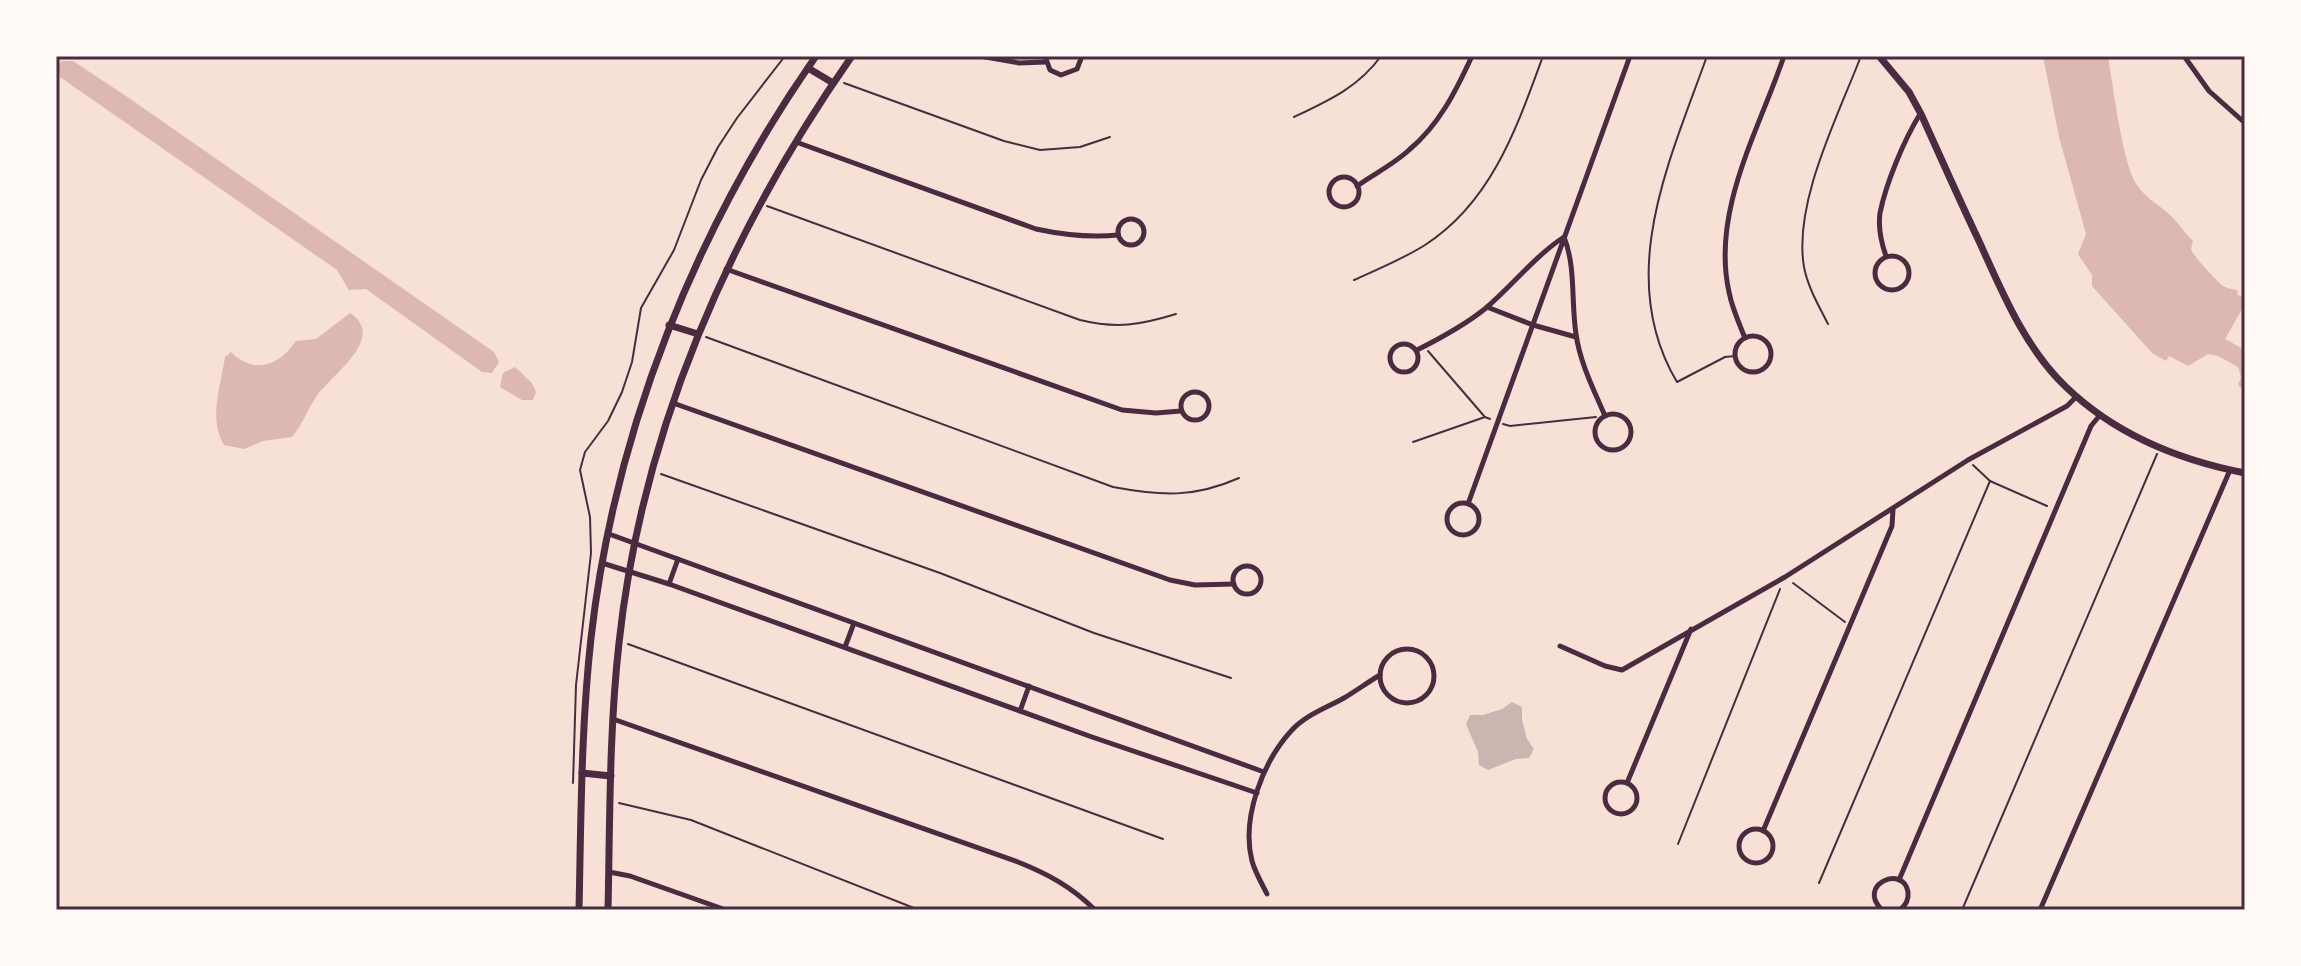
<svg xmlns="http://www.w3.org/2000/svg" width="2301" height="966" font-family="'Source Serif 4',serif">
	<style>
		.water { fill: #dcb8b0 }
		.building { fill: #ccb4b1 }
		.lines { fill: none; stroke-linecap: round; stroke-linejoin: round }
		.path { stroke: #4a2c40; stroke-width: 2 }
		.minor { stroke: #4a2c40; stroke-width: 5 }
		.tertiary { stroke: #4a2c40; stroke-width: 7 }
		.secondary { stroke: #4a2c40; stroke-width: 7 }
		.neatline { fill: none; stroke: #4a2c40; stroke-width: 3 }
	</style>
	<rect width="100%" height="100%" fill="#f7e1d7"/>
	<g class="water">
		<path d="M 2043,56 L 2108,56 C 2113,85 2122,161 2136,184 C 2144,196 2157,204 2168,213 C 2177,221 2184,232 2193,241 L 2191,249 C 2193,256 2219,284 2225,287 C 2230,289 2234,289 2238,291 L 2237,294 L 2245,299 L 2245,304 L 2225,339 L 2245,350 L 2245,391 L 2238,385 L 2241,377 L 2238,367 L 2218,356 L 2208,354 L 2188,366 L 2169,356 L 2166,361 L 2152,353 L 2092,286 L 2092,275 L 2078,254 L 2086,234 L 2059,137 Z"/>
		<polygon points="63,61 73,61 126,96 494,352 499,362 492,373 482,372 366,289 349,290 337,270 60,77 58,63"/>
		<path d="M 350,313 C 387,337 333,374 318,394 C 308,408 303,424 292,437 L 263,441 L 244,449 L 224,445 C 208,419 221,385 225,357 L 231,352 C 254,375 279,366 296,341 L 316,339 Z"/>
		<polygon points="515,367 532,383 536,392 533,400 522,400 500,387 503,373"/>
	</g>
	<polygon class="building" points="1512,702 1522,707 1522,720 1527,739 1534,749 1529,758 1516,759 1488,770 1479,765 1478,752 1466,724 1470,715 1483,715 1502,709"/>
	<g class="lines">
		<g class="path">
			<path d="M 1707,56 C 1670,160 1614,276 1677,382 L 1725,357 L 1735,356"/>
			<polyline points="844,83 1004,141 1040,150 1080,147 1110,137"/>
			<path d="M 1294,117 C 1328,101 1359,87 1381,56"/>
			<path d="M 767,206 L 1080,320 C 1117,329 1140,325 1176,314"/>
			<path d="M 1354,280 C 1378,269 1403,259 1425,245 C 1492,202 1517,127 1543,56"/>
			<path d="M 1828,324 C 1819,306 1808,288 1804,267 C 1793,203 1838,116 1861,56"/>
			<path d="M 706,337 L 1113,487 C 1161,496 1194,498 1239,478"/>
			<polyline points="1428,351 1484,416"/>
			<polyline points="1503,424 1510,426 1596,417"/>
			<polyline points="1413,442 1485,417 1490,419"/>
			<polyline points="1973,465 1990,481 2047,506"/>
			<polyline points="661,474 940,573 1094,633 1231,678"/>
			<polyline points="1793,583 1845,622"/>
			<polyline points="628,644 1163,839"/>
			<polyline points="573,783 576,685 591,553 590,517 580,470 585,452 608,421 622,392 632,362 641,308 674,250 701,180 718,147 737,118 785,56"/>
			<polyline points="619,803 691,820 919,910"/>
			<polyline points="1678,844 1780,589"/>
			<polyline points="1819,883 1990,481"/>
			<polyline points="1962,910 2157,454"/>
		</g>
		<g class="minor">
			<polyline points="980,56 1019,63 1046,62"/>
			<polyline points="1045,56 1050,70 1061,75 1077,69 1082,56"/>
			<polyline points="2184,56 2209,91 2245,123"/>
			<path d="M 796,142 L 1036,229 C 1064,235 1090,238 1118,235"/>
			<circle cx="1344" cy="192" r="15"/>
			<path d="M 1357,186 C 1374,174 1394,164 1409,150 C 1439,125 1456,91 1472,56"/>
			<circle cx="1131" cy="232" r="13"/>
			<circle cx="1892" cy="273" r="17"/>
			<path d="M 1886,256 C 1881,242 1878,228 1880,213 C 1886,183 1904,140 1920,114"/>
			<polyline points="726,269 1122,410 1156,413 1181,411"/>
			<polyline points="1487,307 1533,325 1576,337"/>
			<circle cx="1753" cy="354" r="18"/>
			<path d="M 1745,338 C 1739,323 1732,308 1729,292 C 1711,211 1759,130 1784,56"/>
			<circle cx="1404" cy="358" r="14"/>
			<path d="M 1417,350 C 1441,338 1465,325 1486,308 C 1513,285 1535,256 1564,237 C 1576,267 1571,302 1576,334 C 1580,363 1594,390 1605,416"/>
			<circle cx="1195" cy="406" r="14"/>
			<polyline points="673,403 1170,580 1195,585 1234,584"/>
			<circle cx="1613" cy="432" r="18"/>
			<circle cx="1463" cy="519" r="16"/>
			<polyline points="1468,504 1630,56"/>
			<polyline points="609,534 1264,772"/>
			<polyline points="602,563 669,584 1092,737 1257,793"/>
			<circle cx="1247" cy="580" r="14"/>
			<polyline points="669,584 678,559"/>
			<polyline points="1560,646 1605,666 1622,670 1785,577 1968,460 2067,406 2076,397"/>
			<polyline points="845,647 854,623"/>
			<circle cx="1407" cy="676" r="27"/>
			<polyline points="1020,711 1029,686"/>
			<path d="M 613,719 L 1018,862 C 1048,874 1072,887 1095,910"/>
			<circle cx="1621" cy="798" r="16"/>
			<polyline points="1627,783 1691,629"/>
			<circle cx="1756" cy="846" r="17"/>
			<polyline points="1763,831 1892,526 1893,509"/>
			<polyline points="609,872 630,876 726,910"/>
			<polyline points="1899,880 2091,426 2100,415"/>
			<path d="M 1267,894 C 1262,884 1255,872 1252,861 C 1241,818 1263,761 1292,730 C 1306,715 1326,708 1344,698 C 1356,691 1368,682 1380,675"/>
			<path d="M 1882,910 C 1856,885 1903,864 1908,892 C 1909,900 1906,905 1900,910"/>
			<polyline points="2040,910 2230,470"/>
		</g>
		<path class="tertiary" d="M 1879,56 L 1909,92 L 1921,114 C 1940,156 1959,199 1979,241 C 2002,292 2025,348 2066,387 C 2116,435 2178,460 2245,473"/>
		<g class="secondary">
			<polyline points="808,68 833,83"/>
			<polyline points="669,325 698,334"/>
			<polyline points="582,773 611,776"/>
			<path d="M 579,910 C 581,819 581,728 591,638 C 615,428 696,228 816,56"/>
			<path d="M 608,910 C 610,821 609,732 619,643 C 642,430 730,230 852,56"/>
		</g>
	</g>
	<rect width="2301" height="966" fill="none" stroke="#fffaf5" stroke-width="116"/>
	<rect x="58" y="58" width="2185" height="850" class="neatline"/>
</svg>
